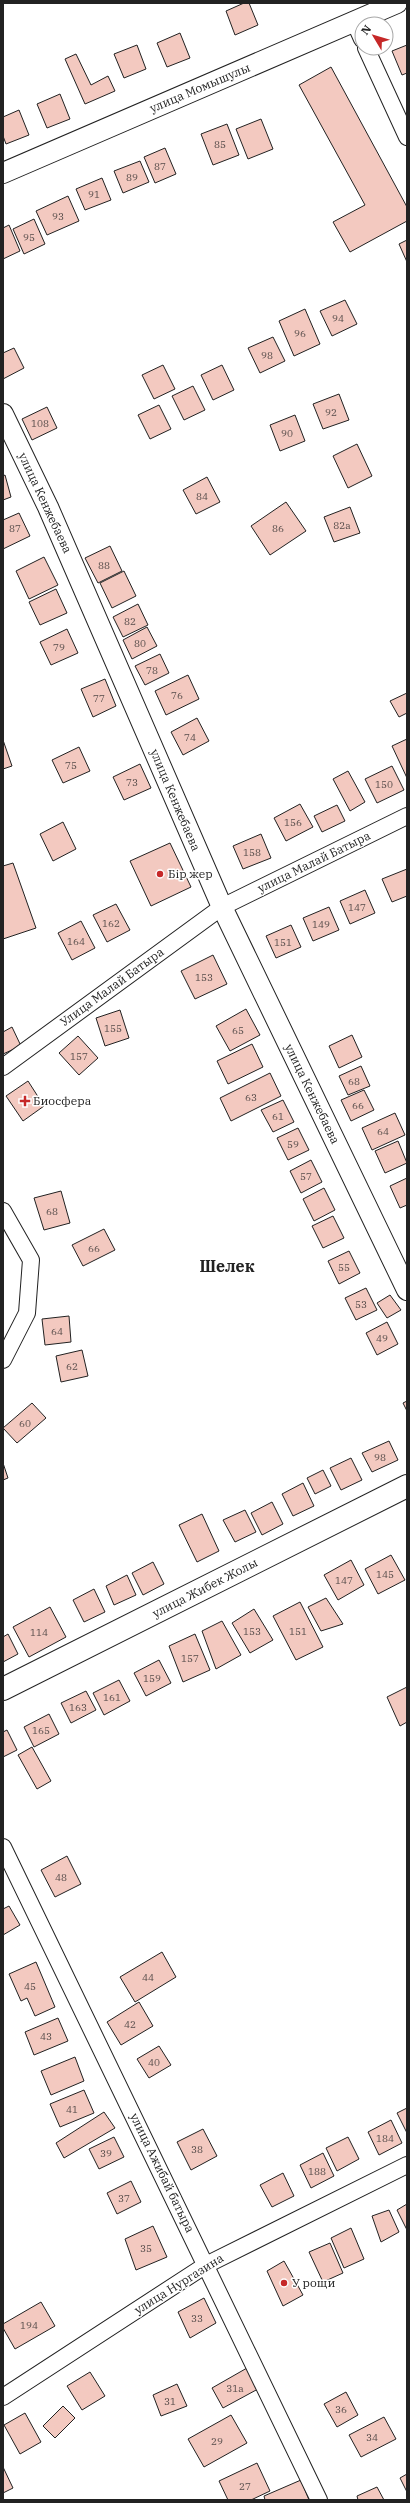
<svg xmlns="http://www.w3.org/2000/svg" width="410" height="2503" font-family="'IBM Plex Serif',serif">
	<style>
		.building { fill: #f3c9c0; stroke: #222 }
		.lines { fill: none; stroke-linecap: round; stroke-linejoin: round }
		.minor-casing { stroke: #222; stroke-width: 18 }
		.tertiary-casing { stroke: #222; stroke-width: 22 }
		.secondary-casing { stroke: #222; stroke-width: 24 }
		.minor { stroke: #fff; stroke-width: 16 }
		.tertiary { stroke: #fff; stroke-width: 20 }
		.secondary { stroke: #fff; stroke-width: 22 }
		.poi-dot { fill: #c62828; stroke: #fff; stroke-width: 1.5 }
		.labels { text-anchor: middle; stroke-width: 3; stroke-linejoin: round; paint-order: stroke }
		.number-label { font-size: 10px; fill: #564c4a }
		.street-label { font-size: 12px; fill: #222; stroke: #fff }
		.poi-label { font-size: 12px; fill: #222; stroke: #fff; text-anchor: start }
		.district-label { font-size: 16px; font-weight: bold; fill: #222; stroke: #fff }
	</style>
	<rect width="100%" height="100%" fill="#fff"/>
	<g class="building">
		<polygon points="244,3 249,3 258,25 235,35 226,11"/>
		<polygon points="180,33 190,58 167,67 157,43"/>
		<polygon points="137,45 146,69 124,78 114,54"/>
		<polygon points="407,45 407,73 402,75 392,51"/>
		<polygon points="76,54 91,85 108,76 115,91 85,104 65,59"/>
		<polygon points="331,67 407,207 407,221 350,252 333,222 365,205 299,85"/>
		<polygon points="60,94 70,119 47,128 37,104"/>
		<polygon points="19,110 29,135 6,144 3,136 3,117"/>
		<polygon points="261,119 273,149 248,159 236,129"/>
		<polygon points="227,124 239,155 213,165 201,134"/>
		<polygon points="165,148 176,174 155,183 144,157"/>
		<polygon points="140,161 149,182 123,193 114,171"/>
		<polygon points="102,178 111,200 85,210 76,189"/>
		<polygon points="68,196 79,221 47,235 36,211"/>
		<polygon points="34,219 45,244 24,254 13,229"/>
		<polygon points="9,225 20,251 3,259 3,228"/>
		<polygon points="407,240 407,262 399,244"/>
		<polygon points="345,300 357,324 332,336 320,311"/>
		<polygon points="305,309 320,344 294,356 279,321"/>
		<polygon points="273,337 285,361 260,373 248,348"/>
		<polygon points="14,348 24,368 3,379 3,353"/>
		<polygon points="163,365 175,389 154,399 142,375"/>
		<polygon points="222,365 234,390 213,400 201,375"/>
		<polygon points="193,386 205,410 184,420 172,396"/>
		<polygon points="339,394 349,420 323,429 313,404"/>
		<polygon points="159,405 171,429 150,439 138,415"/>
		<polygon points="47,407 57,428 32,440 22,419"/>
		<polygon points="295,415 305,441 280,451 270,425"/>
		<polygon points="357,444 372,476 348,488 333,456"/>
		<polygon points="5,475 11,497 3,500 3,476"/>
		<polygon points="207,477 220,502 196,514 183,490"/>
		<polygon points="286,502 306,531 270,555 251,526"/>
		<polygon points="350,507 360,533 334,542 324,517"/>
		<polygon points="19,513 30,536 3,549 3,520"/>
		<polygon points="110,546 122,571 98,583 85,558"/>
		<polygon points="44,557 58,585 29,599 16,571"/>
		<polygon points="124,571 136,596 112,608 100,583"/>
		<polygon points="56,589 67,613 40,625 29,602"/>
		<polygon points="138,604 148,625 123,637 113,617"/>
		<polygon points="147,627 157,646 132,659 123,640"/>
		<polygon points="67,629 78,653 51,665 40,642"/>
		<polygon points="160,654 169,673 145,685 135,666"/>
		<polygon points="188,675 199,699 166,715 155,691"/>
		<polygon points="105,679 116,706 93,717 81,689"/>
		<polygon points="407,693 407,713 399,717 390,701"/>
		<polygon points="197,718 209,741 183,755 171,732"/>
		<polygon points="407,739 407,778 392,746"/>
		<polygon points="3,740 12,766 3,769"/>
		<polygon points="79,747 90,771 63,783 52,760"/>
		<polygon points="140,764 151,788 124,800 113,777"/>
		<polygon points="392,766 404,790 377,803 365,779"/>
		<polygon points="348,771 365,802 350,811 333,779"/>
		<polygon points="300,804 313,827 286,841 274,818"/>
		<polygon points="337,805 345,821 322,832 314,816"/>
		<polygon points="63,822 76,849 53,861 40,834"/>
		<polygon points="261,834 271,858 243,869 233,846"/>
		<polygon points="170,843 191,887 151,906 130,861"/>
		<polygon points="13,863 36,928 3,939 3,866"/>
		<polygon points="407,869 407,896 392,902 382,879"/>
		<polygon points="365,890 375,913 350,924 340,901"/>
		<polygon points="116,904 130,930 107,942 93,915"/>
		<polygon points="329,907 339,930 313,941 303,918"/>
		<polygon points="81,921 95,948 72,960 58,933"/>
		<polygon points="291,925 301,947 276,958 266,936"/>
		<polygon points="213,955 227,984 195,999 181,971"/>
		<polygon points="246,1009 260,1035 230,1051 216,1026"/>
		<polygon points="120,1010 129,1038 105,1046 96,1018"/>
		<polygon points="12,1027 21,1046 3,1054 3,1032"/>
		<polygon points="352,1035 362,1057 339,1068 329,1046"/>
		<polygon points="78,1036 98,1058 79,1075 59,1053"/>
		<polygon points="252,1044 263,1067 228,1084 217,1061"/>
		<polygon points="361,1066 370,1086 348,1095 339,1076"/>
		<polygon points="270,1073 281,1096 231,1121 220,1098"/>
		<polygon points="28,1081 44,1106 23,1121 6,1096"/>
		<polygon points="364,1090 374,1110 351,1121 341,1100"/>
		<polygon points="283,1100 294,1122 273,1132 261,1110"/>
		<polygon points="395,1113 405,1135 372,1150 362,1128"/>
		<polygon points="298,1128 309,1150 288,1160 277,1138"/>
		<polygon points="398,1141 407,1163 385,1173 375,1151"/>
		<polygon points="311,1160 322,1182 301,1193 290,1171"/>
		<polygon points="407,1178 407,1205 400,1208 390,1186"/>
		<polygon points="324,1188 335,1210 314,1221 303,1199"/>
		<polygon points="61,1191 70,1223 44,1230 34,1198"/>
		<polygon points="333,1216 344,1238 323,1248 312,1226"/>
		<polygon points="104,1229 115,1250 83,1266 72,1245"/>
		<polygon points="349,1251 360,1273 339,1284 328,1261"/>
		<polygon points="366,1288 377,1310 356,1320 345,1298"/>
		<polygon points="390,1295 401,1310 387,1318 377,1303"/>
		<polygon points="69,1316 71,1342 45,1345 42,1319"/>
		<polygon points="387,1322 398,1344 377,1355 366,1333"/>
		<polygon points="82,1350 88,1376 61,1382 56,1356"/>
		<polygon points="407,1401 407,1411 403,1403"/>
		<polygon points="32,1403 46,1418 17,1443 3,1428"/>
		<polygon points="389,1441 398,1460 372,1472 362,1453"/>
		<polygon points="351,1458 362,1480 341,1490 330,1468"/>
		<polygon points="3,1463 8,1478 3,1480"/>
		<polygon points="323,1470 331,1486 315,1494 307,1478"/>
		<polygon points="303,1483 314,1506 293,1516 282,1494"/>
		<polygon points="272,1502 283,1524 262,1535 251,1513"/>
		<polygon points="245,1510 256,1532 235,1542 223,1520"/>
		<polygon points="202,1514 219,1551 197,1562 179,1525"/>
		<polygon points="391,1555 405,1580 378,1594 365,1569"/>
		<polygon points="351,1560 364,1585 338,1600 324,1575"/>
		<polygon points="153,1562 164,1584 143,1595 132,1573"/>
		<polygon points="127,1575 136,1595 114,1605 106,1586"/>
		<polygon points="94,1589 105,1612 84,1622 73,1600"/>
		<polygon points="326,1598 343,1624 321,1631 308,1607"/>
		<polygon points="300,1602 323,1647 296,1660 273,1616"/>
		<polygon points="50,1607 66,1637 29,1657 13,1627"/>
		<polygon points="254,1609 273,1640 250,1653 232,1623"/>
		<polygon points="222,1621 241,1655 216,1669 202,1631"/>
		<polygon points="8,1634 18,1654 3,1662 3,1637"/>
		<polygon points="195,1634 210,1670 183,1682 169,1646"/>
		<polygon points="159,1660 171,1683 146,1696 134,1673"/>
		<polygon points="119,1680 130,1701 104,1715 93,1693"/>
		<polygon points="407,1687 407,1722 400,1726 387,1697"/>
		<polygon points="86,1691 96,1710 71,1723 61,1703"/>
		<polygon points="49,1714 59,1734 34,1747 24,1727"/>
		<polygon points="7,1730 17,1750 3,1757 3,1732"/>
		<polygon points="32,1747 51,1781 37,1789 18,1755"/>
		<polygon points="67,1856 81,1884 55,1897 41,1870"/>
		<polygon points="9,1906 20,1925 3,1935 3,1909"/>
		<polygon points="162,1952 176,1977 135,2002 120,1977"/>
		<polygon points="36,1962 55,2007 35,2016 27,1998 21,2001 9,1974"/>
		<polygon points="139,2002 153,2026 121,2045 107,2022"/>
		<polygon points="58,2018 68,2041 34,2055 25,2032"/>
		<polygon points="159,2046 171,2065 149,2078 137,2059"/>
		<polygon points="75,2057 84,2081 51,2095 41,2071"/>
		<polygon points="84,2090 94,2113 60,2127 50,2104"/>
		<polygon points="407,2108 407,2133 397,2113"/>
		<polygon points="104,2112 115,2128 64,2158 56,2143"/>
		<polygon points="391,2120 402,2143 379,2155 368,2132"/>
		<polygon points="203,2129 217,2156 191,2170 177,2142"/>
		<polygon points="114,2137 124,2157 99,2169 89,2149"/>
		<polygon points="348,2137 359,2159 337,2171 326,2148"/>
		<polygon points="323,2153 334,2176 311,2188 300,2165"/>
		<polygon points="283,2173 294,2196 272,2207 260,2185"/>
		<polygon points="131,2181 141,2202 117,2214 107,2193"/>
		<polygon points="407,2204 407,2230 397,2210"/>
		<polygon points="389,2210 399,2232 381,2242 372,2216"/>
		<polygon points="153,2226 167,2257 136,2270 125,2239"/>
		<polygon points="351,2228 364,2259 344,2268 331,2238"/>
		<polygon points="330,2243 343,2273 323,2282 309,2252"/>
		<polygon points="284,2261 303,2295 283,2306 267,2271"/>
		<polygon points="204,2298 216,2323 190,2338 178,2312"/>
		<polygon points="41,2302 55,2326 15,2349 3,2328 3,2324"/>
		<polygon points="247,2368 258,2389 223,2408 212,2388"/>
		<polygon points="90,2372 105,2396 82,2410 67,2386"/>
		<polygon points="177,2384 187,2406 161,2416 153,2395"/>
		<polygon points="346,2392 358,2415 337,2427 324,2404"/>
		<polygon points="63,2406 75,2418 55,2438 43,2426"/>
		<polygon points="25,2413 41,2442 20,2454 4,2425"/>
		<polygon points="231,2415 247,2443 204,2467 188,2439"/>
		<polygon points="384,2417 396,2439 361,2457 349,2435"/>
		<polygon points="257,2463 270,2491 251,2500 228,2500 219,2481"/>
		<polygon points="3,2467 13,2488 3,2493"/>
		<polygon points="407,2474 407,2492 400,2478"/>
		<polygon points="301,2480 309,2500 265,2500 264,2496"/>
		<polygon points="377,2487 384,2500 358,2500 357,2496"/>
	</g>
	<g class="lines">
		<g class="minor-casing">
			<g id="minor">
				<polyline points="354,21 362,39"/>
				<polyline points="366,48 407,137"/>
				<polyline points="3,1067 222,907 407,816"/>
				<polyline points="3,1211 31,1260 27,1313 3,1360"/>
				<polyline points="3,1847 319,2500"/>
				<polyline points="3,2397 206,2265 407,2165"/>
			</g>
		</g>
		<g class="tertiary-casing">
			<g id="tertiary">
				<polyline points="3,173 397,3"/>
				<polyline points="3,414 48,507 222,907 407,1290"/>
			</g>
		</g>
		<g class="secondary-casing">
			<polyline id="secondary" points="3,1689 407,1486"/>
		</g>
		<use href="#minor" class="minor"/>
		<use href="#tertiary" class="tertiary"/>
		<use href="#secondary" class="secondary"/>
	</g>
	<g class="poi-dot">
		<circle cx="160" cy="874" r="4"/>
		<path d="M23 1095h4v4h4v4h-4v4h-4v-4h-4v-4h4z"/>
		<circle cx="284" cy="2283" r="4"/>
	</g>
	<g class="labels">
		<g class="number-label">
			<text x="220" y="148">85</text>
			<text x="160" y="170">87</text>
			<text x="132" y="181">89</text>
			<text x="94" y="198">91</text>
			<text x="58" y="220">93</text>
			<text x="29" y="241">95</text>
			<text x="338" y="322">94</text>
			<text x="300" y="337">96</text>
			<text x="267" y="359">98</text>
			<text x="331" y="416">92</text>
			<text x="40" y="427">108</text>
			<text x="287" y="437">90</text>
			<text x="202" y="500">84</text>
			<text x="342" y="529">82а</text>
			<text x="15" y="532">87</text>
			<text x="278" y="532">86</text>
			<text x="104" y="569">88</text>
			<text x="130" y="625">82</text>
			<text x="140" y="647">80</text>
			<text x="59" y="651">79</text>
			<text x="152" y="674">78</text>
			<text x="177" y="699">76</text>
			<text x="99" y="702">77</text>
			<text x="190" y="741">74</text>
			<text x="71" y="769">75</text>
			<text x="132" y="786">73</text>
			<text x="384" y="788">150</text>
			<text x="293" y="826">156</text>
			<text x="252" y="856">158</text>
			<text x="357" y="911">147</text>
			<text x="111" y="927">162</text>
			<text x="321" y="928">149</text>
			<text x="76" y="945">164</text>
			<text x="283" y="946">151</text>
			<text x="204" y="981">153</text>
			<text x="113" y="1032">155</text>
			<text x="238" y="1034">65</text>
			<text x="79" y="1060">157</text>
			<text x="354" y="1085">68</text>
			<text x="251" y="1101">63</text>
			<text x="358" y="1109">66</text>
			<text x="278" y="1120">61</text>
			<text x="383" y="1135">64</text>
			<text x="293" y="1148">59</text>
			<text x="306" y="1180">57</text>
			<text x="52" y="1215">68</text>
			<text x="94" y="1252">66</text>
			<text x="344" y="1271">55</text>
			<text x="361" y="1308">53</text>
			<text x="57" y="1335">64</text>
			<text x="382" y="1342">49</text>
			<text x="72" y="1370">62</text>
			<text x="25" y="1427">60</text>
			<text x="380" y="1461">98</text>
			<text x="385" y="1578">145</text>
			<text x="344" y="1584">147</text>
			<text x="252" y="1635">153</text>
			<text x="298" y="1635">151</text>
			<text x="39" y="1636">114</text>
			<text x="190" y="1662">157</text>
			<text x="152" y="1682">159</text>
			<text x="112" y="1701">161</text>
			<text x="78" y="1711">163</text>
			<text x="41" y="1734">165</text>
			<text x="61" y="1881">48</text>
			<text x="148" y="1981">44</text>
			<text x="30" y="1990">45</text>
			<text x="130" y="2028">42</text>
			<text x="46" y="2040">43</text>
			<text x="154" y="2066">40</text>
			<text x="72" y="2113">41</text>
			<text x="385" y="2142">184</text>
			<text x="197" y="2153">38</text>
			<text x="106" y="2157">39</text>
			<text x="317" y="2175">188</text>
			<text x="124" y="2202">37</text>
			<text x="146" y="2252">35</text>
			<text x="197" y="2322">33</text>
			<text x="29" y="2329">194</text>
			<text x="235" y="2392">31а</text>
			<text x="170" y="2405">31</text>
			<text x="341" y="2413">36</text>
			<text x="372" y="2441">34</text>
			<text x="217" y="2445">29</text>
			<text x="245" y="2490">27</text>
		</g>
		<g class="street-label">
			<text transform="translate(200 88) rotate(-23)" y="4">улица Момышулы</text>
			<text transform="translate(45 503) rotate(65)" y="4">улица Кенжебаева</text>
			<text transform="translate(175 800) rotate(67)" y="4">улица Кенжебаева</text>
			<text transform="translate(314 862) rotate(-26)" y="4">улица Малай Батыра</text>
			<text transform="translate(112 987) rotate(-36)" y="4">Улица Малай Батыра</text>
			<text transform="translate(312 1094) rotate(64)" y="4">улица Кенжебаева</text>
			<text transform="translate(205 1588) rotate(-27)" y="4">улица Жибек Жолы</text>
			<text transform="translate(162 2173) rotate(64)" y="4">улица Ажибай батыра</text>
			<text transform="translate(179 2284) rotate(-32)" y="4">улица Нургазина</text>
		</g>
		<g class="poi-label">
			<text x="168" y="878">Бір жер</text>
			<text x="33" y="1105">Биосфера</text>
			<text x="292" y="2287">У рощи</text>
		</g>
		<g class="district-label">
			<text x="227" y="1272">Шелек</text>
		</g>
	</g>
	<rect width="410" height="2503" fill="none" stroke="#222222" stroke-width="8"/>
	<g transform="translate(374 36) rotate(308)"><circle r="19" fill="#ffffff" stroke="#a7a7a7"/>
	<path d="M0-3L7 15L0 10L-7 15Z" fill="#c62828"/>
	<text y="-6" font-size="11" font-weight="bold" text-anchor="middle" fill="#222222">N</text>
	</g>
</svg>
